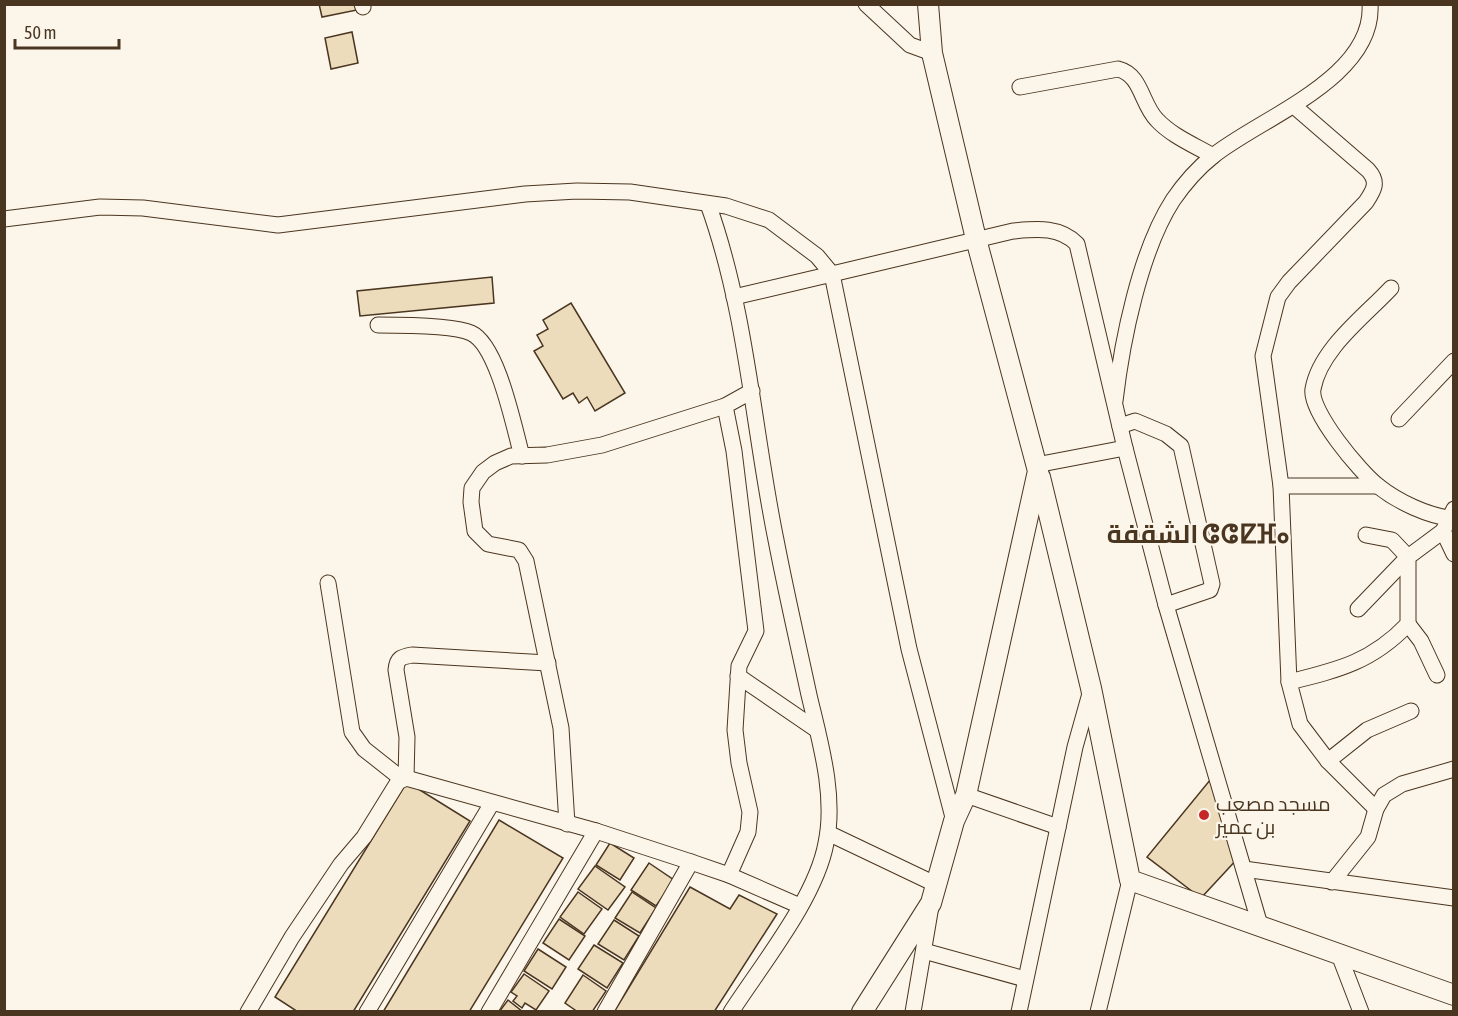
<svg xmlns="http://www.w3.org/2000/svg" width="1458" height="1016" font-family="'Asap Condensed',Cairo,'Noto Sans Tifinagh',sans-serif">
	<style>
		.building { fill: #ecdcbc; stroke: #4a3520; stroke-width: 1.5 }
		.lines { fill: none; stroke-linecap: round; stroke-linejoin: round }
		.minor-casing { stroke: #4a3520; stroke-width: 17 }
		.major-casing { stroke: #4a3520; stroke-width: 22 }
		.minor { stroke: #fbf6e9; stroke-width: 15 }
		.major { stroke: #fbf6e9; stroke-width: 20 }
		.poi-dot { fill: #c62828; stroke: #fbf6e9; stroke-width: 2 }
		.labels { text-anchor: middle; stroke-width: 4.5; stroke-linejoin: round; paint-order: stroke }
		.poi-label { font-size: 20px; fill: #4a3520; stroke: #fbf6e9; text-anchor: start }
		.district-label { font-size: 26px; font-weight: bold; fill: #4a3520; stroke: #fbf6e9 }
	</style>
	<rect width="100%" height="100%" fill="#fbf6e9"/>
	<g class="building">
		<polygon points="319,4 356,4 357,10 322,17"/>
		<polygon points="352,32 358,63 331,69 325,38"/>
		<polygon points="492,277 494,303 360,316 357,291"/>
		<polygon points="571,303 625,393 595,411 587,397 579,403 573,393 563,399 534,351 543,346 537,335 548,329 543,320"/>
		<polygon points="1215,774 1239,857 1201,898 1147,857"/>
		<polygon points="407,782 470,821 353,1012 298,1012 275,997"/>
		<polygon points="499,820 563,858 469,1012 383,1012"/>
		<polygon points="610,843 634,858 620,880 596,865"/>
		<polygon points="649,863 674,880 656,906 631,890"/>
		<polygon points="595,866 625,887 608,910 578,889"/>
		<polygon points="690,887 730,909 739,895 777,914 714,1012 614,1012"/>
		<polygon points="578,892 602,909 584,934 560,917"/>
		<polygon points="632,892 656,908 640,933 615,918"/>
		<polygon points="559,919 585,936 569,960 543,943"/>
		<polygon points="614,920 639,936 624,960 598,944"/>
		<polygon points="594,945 623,963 607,988 578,969"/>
		<polygon points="538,949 566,967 552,989 524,971"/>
		<polygon points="524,974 549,991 536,1010 525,1003 522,1008 513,1001 517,996 511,992"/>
		<polygon points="583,975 606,991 592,1012 578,1012 565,1003"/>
		<polygon points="508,1000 523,1012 499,1012"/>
	</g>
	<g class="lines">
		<g class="minor-casing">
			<g id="minor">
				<polyline points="362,4 363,7"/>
				<polyline points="866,4 910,45 932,53"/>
				<path d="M 1020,87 L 1118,69 C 1142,75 1141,104 1157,120 C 1172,136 1194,145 1213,156"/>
				<path d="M 708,204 C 747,312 753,428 776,540 C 786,592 798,644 809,695 C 820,742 836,795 826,843 C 816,898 762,964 731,1012"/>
				<path d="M 4,219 L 100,207 L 143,208 L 278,225 L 525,194 L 577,191 L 630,192 L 726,206 L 769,220 L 817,256 L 832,274 L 1013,231 C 1036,229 1059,226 1077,244 L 1125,448 L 1036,465"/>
				<path d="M 1391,288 C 1365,316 1320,349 1313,389 C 1309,411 1360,472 1378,486 C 1398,502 1428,516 1454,519"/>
				<polyline points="734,297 832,274 909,649 954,821"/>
				<path d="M 378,325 C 399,325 454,325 471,333 C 498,345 514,428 522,456"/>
				<path d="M 1115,401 C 1122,341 1140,251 1173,200 C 1184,184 1198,168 1213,156 C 1260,118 1375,78 1370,4"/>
				<polyline points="1399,419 1454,361"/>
				<polyline points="1120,426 1135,421 1166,434 1181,446 1212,584 1210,590 1166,605"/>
				<polyline points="1125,448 1166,605 1260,925"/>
				<polyline points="1281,486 1378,486"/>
				<polyline points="1443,531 1454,554"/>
				<polyline points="328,583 352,732 364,749 402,779"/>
				<polyline points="1358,609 1408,557 1392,540 1366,535"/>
				<polyline points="1408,624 1421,641 1437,675"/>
				<polyline points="738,676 817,730"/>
				<path d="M 1289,682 L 1281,486 L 1263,356 L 1278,297 L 1289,282 L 1366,202 C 1374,190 1379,182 1368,170 L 1294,106"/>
				<polyline points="1328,761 1367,730 1411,711"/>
				<path d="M 406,778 L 407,737 L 396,670 C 397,658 401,657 412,655 L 548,663"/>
				<polyline points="966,795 1058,827"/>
				<path d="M 1376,809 L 1328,761 L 1300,724 L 1289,682 C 1338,670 1372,662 1408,624 L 1408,557 L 1443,531 L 1454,509"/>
				<polyline points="567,824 561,728 526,561 519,550 488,544 475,531 471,502 472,488 483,472 495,463 511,456 547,455 602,445 725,406"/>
				<polyline points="828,833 935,884"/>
				<polyline points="1244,869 1454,898"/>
				<polyline points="729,875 748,832 750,812 739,763 735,730 739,666 756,631 734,451 725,406 752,391"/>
				<polyline points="1332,882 1368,837 1376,809 1384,795 1402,784 1454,769"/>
				<polyline points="924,951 1025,979"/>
				<polyline points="1338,952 1361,1012"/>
				<polyline points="248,1012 292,937 341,864 364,837 398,782 406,778 596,831 691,862 729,875 800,906"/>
				<polyline points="367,1012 492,803"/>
				<polyline points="489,1012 596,831"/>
				<polyline points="605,1012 691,862"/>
				<polyline points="913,1012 931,906"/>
				<polyline points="1019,1012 1075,747 1091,690"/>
				<polyline points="1098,1012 1130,880"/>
			</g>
		</g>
		<g class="major-casing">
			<g id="major">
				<polyline points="1040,477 1091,688 1130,880 1454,995"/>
				<polyline points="862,1012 931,903 954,821 966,795 1038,471 976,239 932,53 928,4"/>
			</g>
		</g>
		<use href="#minor" class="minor"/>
		<use href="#major" class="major"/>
	</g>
	<circle class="poi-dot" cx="1204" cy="815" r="6"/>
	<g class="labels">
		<g class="poi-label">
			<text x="1216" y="811">مسجد مصعب<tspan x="1216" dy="23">بن عمير</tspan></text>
		</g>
		<g class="district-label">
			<text x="1198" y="543">الشقفة ⵛⵛⵇⴼⴰ</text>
		</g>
	</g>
	<rect width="1458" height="1016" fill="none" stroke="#4a3520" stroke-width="12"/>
	<path d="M15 39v9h104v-9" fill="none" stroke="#4a3520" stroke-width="3"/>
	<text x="24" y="39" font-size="18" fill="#4a3520" stroke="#fbf6e9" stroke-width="4.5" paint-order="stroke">50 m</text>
</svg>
